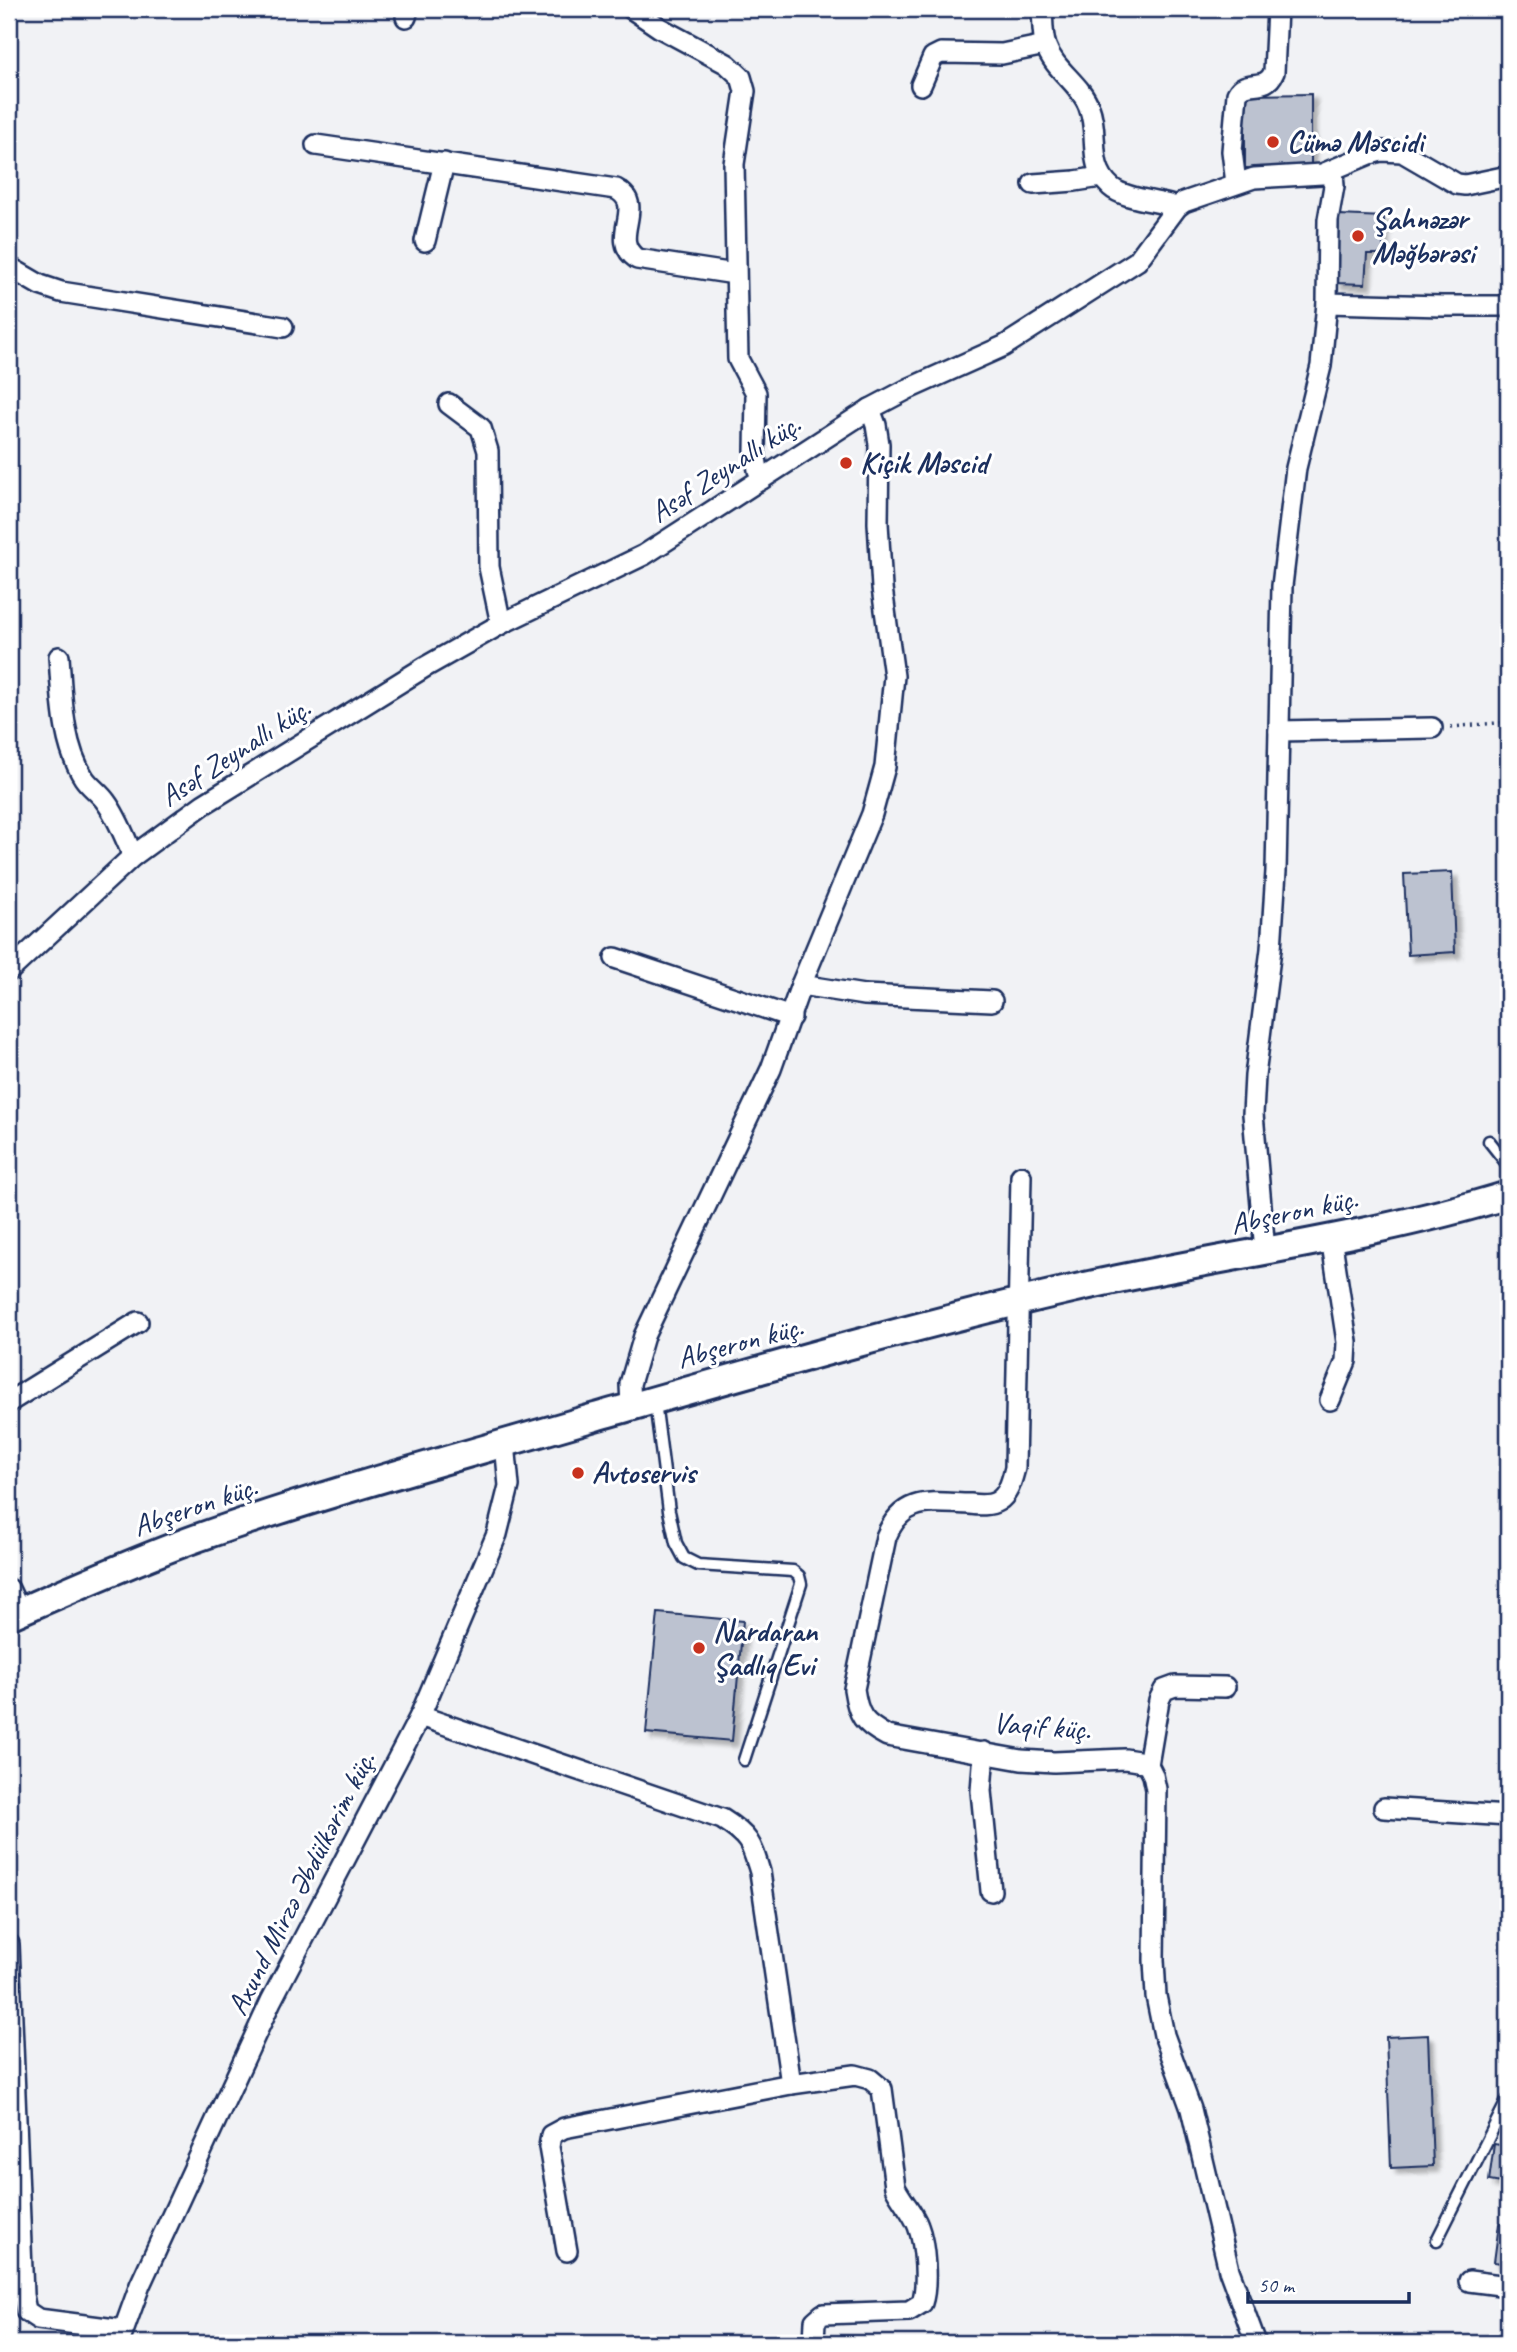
<svg xmlns="http://www.w3.org/2000/svg" width="1517" height="2352" font-family="Caveat,sans-serif">
	<style>
		.building { fill: #bcc2d0; stroke: #1b2f5e; stroke-width: 2; filter: url(#shadow) }
		.lines { fill: none; stroke-linecap: round; stroke-linejoin: round }
		.service-casing { stroke: #1b2f5e; stroke-width: 15 }
		.minor-casing { stroke: #1b2f5e; stroke-width: 24 }
		.secondary-casing { stroke: #1b2f5e; stroke-width: 32 }
		.path { stroke: #1b2f5e; stroke-width: 3.5; stroke-dasharray: 2 5; stroke-linecap: butt }
		.service { stroke: #fff; stroke-width: 10 }
		.minor { stroke: #fff; stroke-width: 19 }
		.secondary { stroke: #fff; stroke-width: 26 }
		.poi-dot { fill: #c8321e; stroke: #fff; stroke-width: 2.5 }
		.labels { text-anchor: middle; stroke-width: 6; stroke-linejoin: round; paint-order: stroke }
		.poi-label { font-size: 30px; font-weight: bold; fill: #1b2f5e; stroke: #fff; text-anchor: start }
		.street-label { font-size: 30px; fill: #1b2f5e; stroke: #fff }
	</style>
	<defs>
		<filter id="shadow"><feDropShadow dx="5.5" dy="5.5" stdDeviation="2" flood-color="#0004"/></filter>
	</defs>
	<rect width="100%" height="100%" fill="#f1f2f5"/>
	<filter id="ink" filterUnits="userSpaceOnUse"><feTurbulence type="fractalNoise" baseFrequency=".0143" numOctaves="2"/><feDisplacementMap in="SourceGraphic" scale="14" xChannelSelector="R" yChannelSelector="G"/><feConvolveMatrix kernelMatrix="1 2 1 2 8 2 1 2 1" color-interpolation-filters="sRGB"/></filter>
	<g filter="url(#ink)">
		<g class="building">
			<polygon points="1311,94 1311,168 1245,168 1245,95"/>
			<polygon points="1339,215 1384,217 1383,254 1367,254 1365,284 1336,283"/>
			<polygon points="1452,872 1455,952 1408,955 1404,874"/>
			<polygon points="658,1613 743,1621 732,1741 646,1733"/>
			<polygon points="1428,2035 1433,2166 1391,2168 1386,2037"/>
			<polygon points="1494,2144 1508,2146 1508,2184 1489,2181"/>
			<polygon points="1499,2224 1508,2226 1508,2264 1494,2262"/>
		</g>
		<g class="lines">
			<g class="service-casing">
				<g id="service">
					<polyline points="1489,1141 1508,1165"/>
					<polyline points="655,1402 669,1511 676,1543 684,1558 698,1565 793,1571 799,1576 801,1584 744,1760"/>
					<polyline points="1437,2240 1508,2099"/>
				</g>
			</g>
			<g class="minor-casing">
				<g id="minor">
					<polyline points="632,9 660,28 727,64 741,77 745,91 734,164 738,359 756,393 755,452 758,470 762,479"/>
					<path d="M 1042,9 C 1043,20 1042,35 1046,46 C 1054,70 1081,84 1089,107 C 1100,135 1086,165 1111,187 C 1124,199 1159,201 1177,207"/>
					<polyline points="406,17 408,9"/>
					<polyline points="921,85 933,57 941,53 1002,54 1045,45"/>
					<path d="M 316,145 L 616,189 C 648,206 607,238 637,259 L 735,274"/>
					<path d="M 1236,183 L 1232,151 L 1237,94 C 1246,77 1265,93 1274,72 L 1277,9"/>
					<polyline points="1033,184 1075,181 1101,177"/>
					<polyline points="425,241 444,163"/>
					<polyline points="9,267 40,285 61,292 283,327"/>
					<polyline points="1327,303 1442,306 1508,306"/>
					<polyline points="449,404 481,428 488,451 489,567 501,624"/>
					<path d="M 59,657 C 62,696 62,744 84,778 C 90,787 100,793 106,802 C 118,818 125,838 133,856"/>
					<polyline points="1279,731 1432,728"/>
					<polyline points="615,958 791,1017"/>
					<polyline points="9,971 133,856 204,804 425,667 501,624 644,555 870,409 908,389 1004,346 1137,261 1177,207 1184,202 1254,178 1322,174 1370,154 1381,151 1402,152 1457,184 1465,185 1508,176"/>
					<polyline points="801,985 864,995 992,1001"/>
					<path d="M 1021,1176 L 1015,1468 C 1012,1479 1009,1494 998,1501 C 990,1506 979,1505 970,1504 C 931,1503 903,1495 886,1537 L 854,1689 C 858,1716 863,1723 887,1736 L 1021,1760 L 1054,1762 L 1125,1759 L 1138,1761 L 1148,1765 L 1153,1775 L 1156,1789 L 1154,1960 L 1156,1996 L 1164,2035 L 1191,2109 L 1229,2270 L 1256,2343"/>
					<polyline points="1265,1251 1253,1114 1255,1076 1271,949 1276,871 1282,586 1296,468 1321,366 1327,303 1328,220 1334,186 1333,171"/>
					<polyline points="1330,1400 1346,1361 1347,1342 1331,1237"/>
					<polyline points="9,1402 138,1322"/>
					<polyline points="631,1407 630,1384 644,1336 771,1069 801,985 872,814 885,767 894,676 882,588 878,523 879,444 876,425 870,409"/>
					<polyline points="9,1589 20,1612"/>
					<path d="M 420,1716 L 722,1819 C 749,1836 751,1842 760,1872 L 791,2084"/>
					<polyline points="984,1752 981,1791 991,1891"/>
					<polyline points="1148,1765 1159,1700 1164,1690 1175,1686 1225,1687"/>
					<polyline points="1384,1808 1508,1816"/>
					<polyline points="9,1944 23,2295 26,2311 38,2319 123,2330"/>
					<path d="M 567,2251 L 549,2147 L 551,2135 L 564,2128 L 791,2084 L 855,2075 L 870,2079 L 882,2089 L 895,2187 C 901,2200 913,2212 918,2226 C 925,2244 928,2285 922,2303 L 909,2311 L 823,2314 L 815,2321 L 814,2343"/>
					<polyline points="1469,2281 1508,2286"/>
					<polyline points="119,2343 140,2285 271,2001 420,1716 497,1534 509,1486 505,1443"/>
				</g>
			</g>
			<g class="secondary-casing">
				<path id="secondary" d="M 9,1616 C 71,1589 133,1561 197,1538 C 327,1492 462,1456 595,1417 C 753,1372 911,1326 1072,1289 C 1216,1256 1366,1239 1508,1195"/>
			</g>
			<polyline class="path" points="1451,727 1508,722"/>
			<use href="#service" class="service"/>
			<use href="#minor" class="minor"/>
			<use href="#secondary" class="secondary"/>
		</g>
	</g>
	<g class="poi-dot">
		<circle cx="1273" cy="142" r="7"/>
		<circle cx="1358" cy="236" r="7"/>
		<circle cx="846" cy="463" r="7"/>
		<circle cx="578" cy="1473" r="7"/>
		<circle cx="699" cy="1648" r="7"/>
	</g>
	<g class="labels">
		<g class="poi-label">
			<text x="1287" y="152">Cümə Məscidi</text>
			<text x="1372" y="229">Şahnəzər<tspan x="1372" dy="34">Məğbərəsi</tspan></text>
			<text x="860" y="473">Kiçik Məscid</text>
			<text x="592" y="1483">Avtoservis</text>
			<text x="713" y="1641">Nardaran<tspan x="713" dy="34">Şadlıq Evi</tspan></text>
		</g>
		<g class="street-label">
			<text transform="translate(725 468) rotate(-33)" y="10">Asəf Zeynallı küç.</text>
			<text transform="translate(235 752) rotate(-33)" y="10">Asəf Zeynallı küç.</text>
			<text transform="translate(1294 1211) rotate(-12)" y="10">Abşeron küç.</text>
			<text transform="translate(740 1342) rotate(-15)" y="10">Abşeron küç.</text>
			<text transform="translate(195 1506) rotate(-19)" y="10">Abşeron küç.</text>
			<text transform="translate(1042 1726) rotate(4)" y="10">Vaqif küç.</text>
			<text transform="translate(301 1883) rotate(-63)" y="10">Axund Mirzə Əbdülkərim küç.</text>
		</g>
	</g>
	<rect width="1517" height="2352" fill="none" stroke="#fff" stroke-width="35"/>
	<rect x="18" y="18" width="1482" height="2317" fill="none" stroke="#1b2f5e" stroke-width="2.5" filter="url(#ink)"/>
	<path d="M1248 2292v10h161v-10" fill="none" stroke="#1b2f5e" stroke-width="3.5"/>
	<text x="1258" y="2292" font-size="21" fill="#1b2f5e" stroke="#ffffff" stroke-width="5" paint-order="stroke">50 m</text>
</svg>
